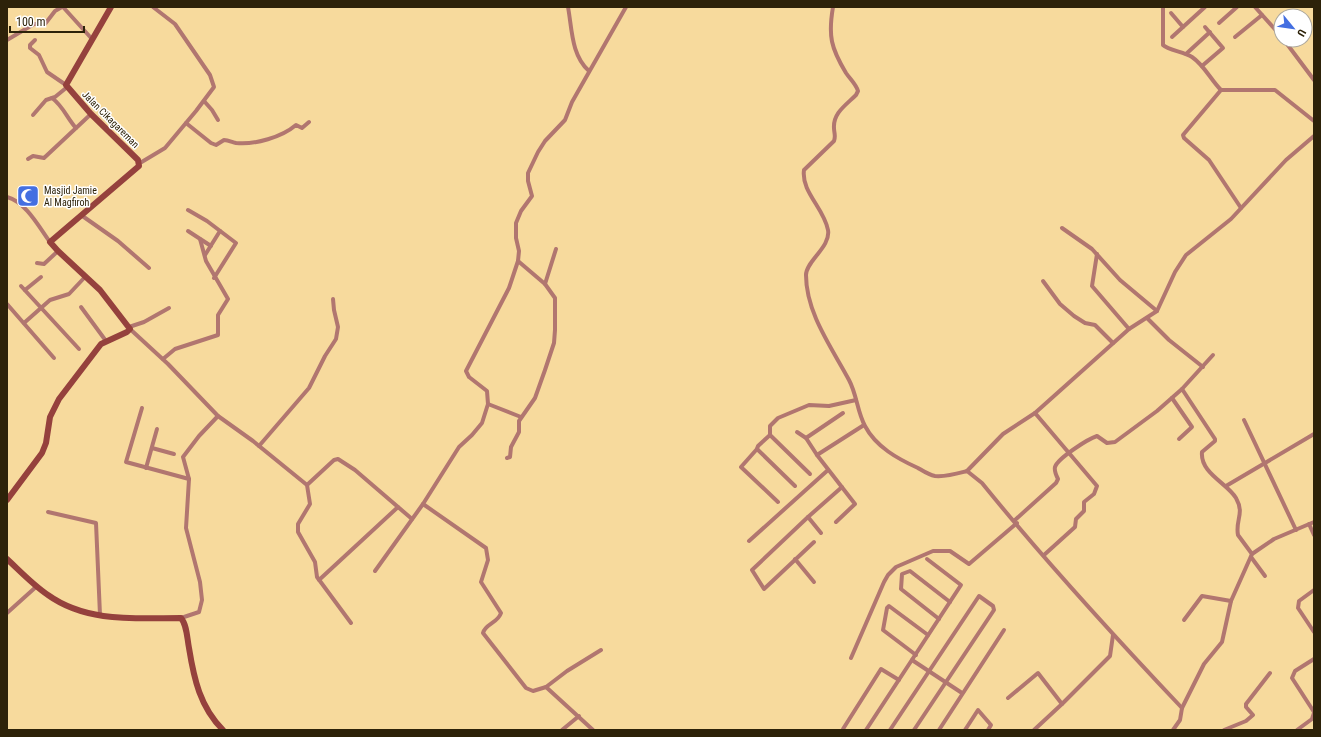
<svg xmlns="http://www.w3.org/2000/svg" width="1321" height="737" font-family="'Roboto Condensed',sans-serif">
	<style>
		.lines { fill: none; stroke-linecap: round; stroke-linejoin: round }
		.street { stroke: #b17670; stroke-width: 4 }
		.secondary { stroke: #95413d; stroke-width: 6 }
		.labels { text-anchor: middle; stroke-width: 3; stroke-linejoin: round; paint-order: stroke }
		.street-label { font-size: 10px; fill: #2d2209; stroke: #fff }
		.poi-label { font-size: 10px; fill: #2d2209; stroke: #fff; text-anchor: start }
	</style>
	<rect width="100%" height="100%" fill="#f7da9d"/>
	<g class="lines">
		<g class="street">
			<polyline points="63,7 92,39"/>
			<path d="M 568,7 C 572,28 571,55 589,71"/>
			<path d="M 833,7 C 828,36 831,48 846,73 C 850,79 856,84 858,91 L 856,95 C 846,105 833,113 834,128 C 834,133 836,136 834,141 L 804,170 C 801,192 824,208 828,230 C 831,247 806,261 806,275 C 806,313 832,348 849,380 C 857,395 857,411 865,426 C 876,447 898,459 918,468 C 923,471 929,475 935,476 C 947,477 956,474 967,471 L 982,483 C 1045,561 1113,635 1182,708"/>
			<path d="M 1163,7 L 1163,45 C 1168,50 1184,52 1192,57 C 1204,65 1211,80 1221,90 L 1275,90 L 1314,121"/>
			<polyline points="1255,7 1281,36"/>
			<polyline points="1171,13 1183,27"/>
			<polyline points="1219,23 1237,7"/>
			<polyline points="1172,37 1205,7"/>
			<polyline points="1235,37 1262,15"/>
			<polyline points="7,40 34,24 45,24 55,11 62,7"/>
			<polyline points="35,40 30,45 30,48 39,55 47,72 66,85"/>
			<polyline points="1284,40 1314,80"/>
			<polyline points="1186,54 1210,32"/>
			<polyline points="1202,66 1223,48 1205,27"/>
			<polyline points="1221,90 1183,135 1184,138 1209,160 1241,208"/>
			<path d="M 52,98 C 63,106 67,118 76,128"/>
			<polyline points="204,101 212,110 218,120"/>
			<polyline points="33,115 46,100 55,97 66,88"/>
			<path d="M 186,123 L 211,143 L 216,145 L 224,140 C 228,140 232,142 236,143 C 255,145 282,137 296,125 L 302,128 L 309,122"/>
			<polyline points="28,159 33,156 44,158 91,114"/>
			<polyline points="140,163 165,148 196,111 214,87 210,75 175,24 153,7"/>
			<path d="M 7,197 C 26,202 39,227 50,242"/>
			<polyline points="188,210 207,221 236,243 214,278"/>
			<polyline points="81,215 118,241 149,268"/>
			<polyline points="1062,228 1092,249 1120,280 1157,311"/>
			<polyline points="188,231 211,246"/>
			<polyline points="1097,254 1092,286 1129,329"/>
			<polyline points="205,255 220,231"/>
			<polyline points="37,263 44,264 58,251"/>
			<polyline points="1043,281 1060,304 1074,316 1085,323 1095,325 1113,343"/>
			<polyline points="545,284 556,249"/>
			<polyline points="21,286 79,349"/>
			<polyline points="25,290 41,277"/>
			<polyline points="7,304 54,358"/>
			<polyline points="81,307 106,341"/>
			<polyline points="1147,318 1169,340 1203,367"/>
			<polyline points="24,323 50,300 69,294 85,277"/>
			<polyline points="129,327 144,322 169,308"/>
			<polyline points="130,329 168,364 218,416 253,441 307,485 310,504 298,524 298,532 315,562 317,577 351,623"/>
			<polyline points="163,359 175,349 218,335 218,315 228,299 206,261 200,239"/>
			<polyline points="1182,389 1213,355"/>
			<polyline points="1172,398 1192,427 1179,439"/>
			<polyline points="488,404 521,417"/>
			<polyline points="142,408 126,462 189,479"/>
			<polyline points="1035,413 1097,486 1094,494 1084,502 1084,511 1076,519 1075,527 1044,555"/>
			<polyline points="1244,420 1296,530"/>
			<polyline points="797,432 806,438 817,455 864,425"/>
			<polyline points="770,435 758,446 757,449 795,486"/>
			<polyline points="806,438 843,413"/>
			<polyline points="259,446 309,388 325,356 336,339 338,327 334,310 333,299"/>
			<polyline points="152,448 174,454"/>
			<polyline points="757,449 741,467 778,502"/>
			<polyline points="817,455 855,504 836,522"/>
			<polyline points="507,458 510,457 511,447 519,432 519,421 535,398 545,370 554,343 555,330 555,298 545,284 518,261"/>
			<polyline points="146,468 157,429"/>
			<polyline points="967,471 1003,434 1035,413 1129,329 1157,311 1175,272 1186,255 1231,219 1286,160 1314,136"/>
			<polyline points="810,474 770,435 770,426 778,418 809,405 829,406 856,400"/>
			<polyline points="307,485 334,460 338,459 355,470 412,519"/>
			<polyline points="1226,486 1314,434"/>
			<path d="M 423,504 L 486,548 L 488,560 L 481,582 L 501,613 C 498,623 485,624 483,633 L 526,688 L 533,691 L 546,687 L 567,671 L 601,650"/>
			<polyline points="48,512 96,523 100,615"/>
			<polyline points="808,517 752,570 764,589 814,542"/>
			<path d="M 1015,520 L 1056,483 L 1058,479 C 1056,475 1054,471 1055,467 C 1058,458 1088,439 1097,436 L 1107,443 L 1115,442 L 1157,411 L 1182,389 L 1215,439 L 1215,441 L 1202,452 C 1200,473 1227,483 1236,498 C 1245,514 1235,520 1238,535 L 1252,554"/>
			<polyline points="1309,524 1314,535"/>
			<polyline points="821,533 808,517 842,487"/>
			<polyline points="749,541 828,470"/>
			<polyline points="1251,557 1265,576"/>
			<polyline points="795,559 814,582"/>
			<polyline points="375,571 423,504 459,447 472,435 482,423 488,404 487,391 469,377 466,371 509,288 518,261 519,251 516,238 516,223 521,211 532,196 528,181 528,173 538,152 545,141 565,120 572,102 626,7"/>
			<polyline points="319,580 398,507"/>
			<polyline points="1314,590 1299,601 1298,608 1314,632"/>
			<polyline points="7,613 37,586"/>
			<polyline points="181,618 199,612 202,600 200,582 186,528 189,479 183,457 199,436 218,416"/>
			<polyline points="939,619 901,589 902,574 910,571 950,602"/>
			<polyline points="1184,620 1202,596 1231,601"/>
			<polyline points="916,655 883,630 887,608 889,606 928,635"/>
			<polyline points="851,658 884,582 888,575 896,567 933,551 950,551 969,564 1017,523"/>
			<polyline points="1314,659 1295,671 1292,678 1314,712"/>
			<polyline points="912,660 962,693"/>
			<polyline points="546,687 593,730"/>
			<polyline points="1008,698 1038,673 1062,704 1110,656 1113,635"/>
			<polyline points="562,730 579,716"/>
			<polyline points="844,730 843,729 881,669 899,680"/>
			<polyline points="866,730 961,585 927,559"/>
			<polyline points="890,730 979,596 993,606 994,610 914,730"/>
			<polyline points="939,730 1004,630"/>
			<polyline points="965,730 978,710 991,725 988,730"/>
			<polyline points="1034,730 1062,704"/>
			<polyline points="1173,730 1180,720 1182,708 1204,664 1222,642 1231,601 1252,554 1274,539 1314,522"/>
			<polyline points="1224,730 1246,721 1253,715 1246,707 1246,704 1270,673"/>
			<polyline points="1297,730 1312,719 1314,713"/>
		</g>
		<g class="secondary">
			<polyline points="7,500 42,453 46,443 50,417 59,399 101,344 127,332 130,329 100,290 58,251 50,242 139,166 138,160 91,114 66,85 111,7"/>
			<path d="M 7,559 C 20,571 33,585 48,595 C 87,623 136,618 181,618 C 187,625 187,638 189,648 C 194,679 200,707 223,730"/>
		</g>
	</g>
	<defs>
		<g id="mosque-square" transform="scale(1.15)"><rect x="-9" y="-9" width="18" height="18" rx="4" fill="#446fe1" stroke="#fff"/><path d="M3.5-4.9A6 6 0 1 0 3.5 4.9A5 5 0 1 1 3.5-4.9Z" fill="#fff"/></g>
	</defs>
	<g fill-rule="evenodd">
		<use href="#mosque-square" x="28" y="196"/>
	</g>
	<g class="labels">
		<g class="street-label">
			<text transform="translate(111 119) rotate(45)" y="4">Jalan Cikagareman</text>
		</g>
		<g class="poi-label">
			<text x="44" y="194">Masjid Jamie<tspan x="44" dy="12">Al Magfiroh</tspan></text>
		</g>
	</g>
	<rect width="1321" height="737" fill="none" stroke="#2d2209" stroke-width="16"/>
	<g transform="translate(1293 28) rotate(119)"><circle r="19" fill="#ffffff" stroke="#aba79d"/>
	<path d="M0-3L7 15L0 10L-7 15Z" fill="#446fe1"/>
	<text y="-6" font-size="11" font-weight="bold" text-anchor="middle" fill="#2d2209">U</text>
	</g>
	<path d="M10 26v6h74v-6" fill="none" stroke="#2d2209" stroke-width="2"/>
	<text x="16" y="26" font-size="12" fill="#2d2209" stroke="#ffffff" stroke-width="3" paint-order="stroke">100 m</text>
</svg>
